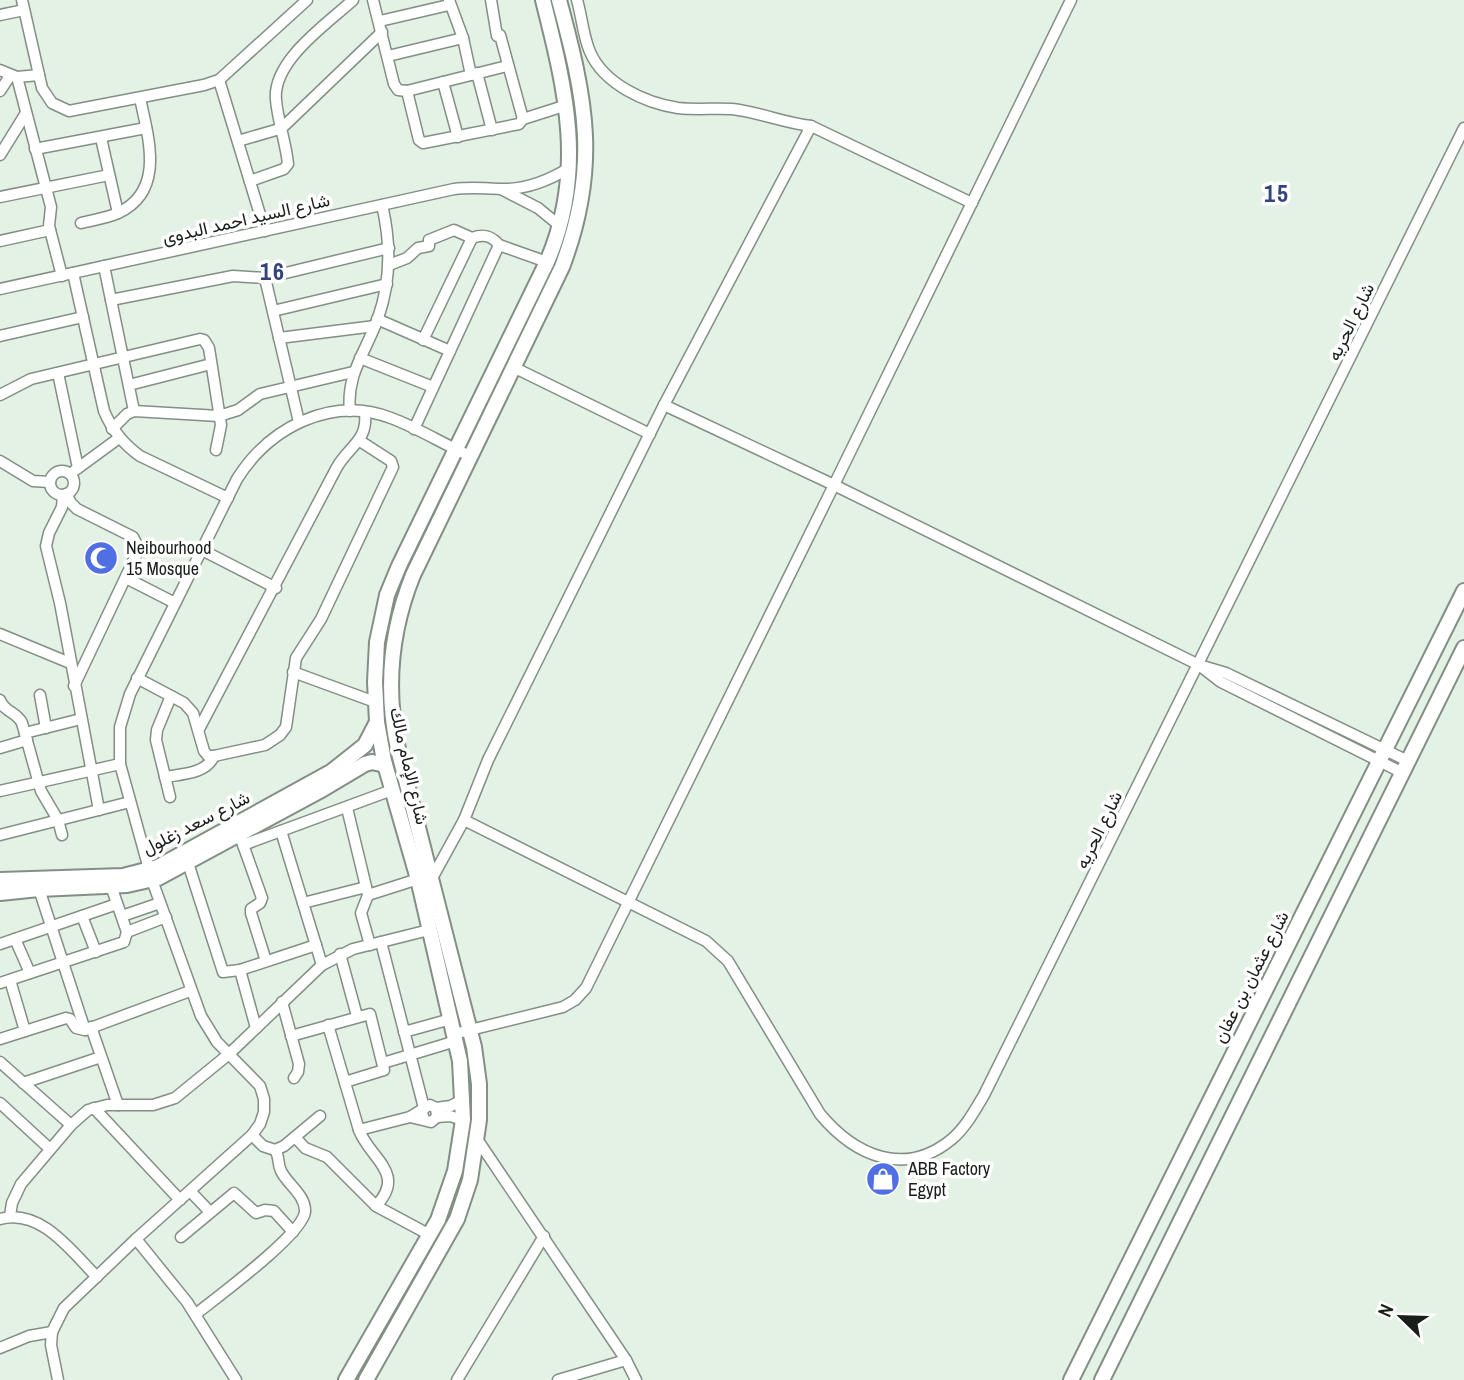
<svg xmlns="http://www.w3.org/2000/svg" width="1464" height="1380" font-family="'Archivo Narrow',Vazirmatn,sans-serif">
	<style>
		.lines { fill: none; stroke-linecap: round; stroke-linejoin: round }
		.street-casing { stroke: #838f84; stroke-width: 13 }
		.secondary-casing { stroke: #838f84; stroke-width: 18 }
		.street { stroke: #fff; stroke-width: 10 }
		.secondary { stroke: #fff; stroke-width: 14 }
		.labels { text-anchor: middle; stroke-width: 7; stroke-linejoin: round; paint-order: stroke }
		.street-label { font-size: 18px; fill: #1a1e1a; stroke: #fff }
		.poi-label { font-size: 18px; fill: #1a1e1a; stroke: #fff; text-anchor: start }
		.district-label { font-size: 24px; font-weight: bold; letter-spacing: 2px; fill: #32437d; stroke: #fff }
	</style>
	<rect width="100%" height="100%" fill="#e4f1e5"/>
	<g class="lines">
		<g class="street-casing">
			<g id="street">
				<polyline points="22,0 42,88 52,103 69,111 204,85 219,80 307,0"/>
				<polyline points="373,0 394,84 398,90 407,91 507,66"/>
				<polyline points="449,0 463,38 471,75"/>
				<polyline points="491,0 497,36 500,35 523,119"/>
				<path d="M 577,0 C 582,17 583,36 590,52 C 604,84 645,103 678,108 C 696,110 714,108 732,109 C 759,112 784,123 811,126"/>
				<polyline points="0,15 24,10"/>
				<polyline points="380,21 449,5"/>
				<polyline points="388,56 463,38"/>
				<polyline points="0,70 17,77 39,75"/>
				<polyline points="477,73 492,130"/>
				<polyline points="17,77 51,207 49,226 62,276"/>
				<polyline points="219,80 265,231"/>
				<polyline points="443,82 458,137"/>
				<polyline points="0,91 10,76"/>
				<polyline points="407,91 419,140 423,143 519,124 523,119 567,105"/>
				<polyline points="101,138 118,213"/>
				<polyline points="238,141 276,130 285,125 382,32"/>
				<polyline points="35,149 146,128"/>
				<polyline points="0,155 26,113"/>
				<path d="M 250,181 L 284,169 L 288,164 C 286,143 278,122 276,100 C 272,61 327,24 353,0"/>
				<polyline points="503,190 538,208 560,226"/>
				<polyline points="0,197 109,175"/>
				<polyline points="972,203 811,126 664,405 834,485 1199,665 1226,673 1408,761"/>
				<path d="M 81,223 C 93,220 107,218 118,213 C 166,191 148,137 140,98"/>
				<polyline points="0,241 50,230"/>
				<path d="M 389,265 L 407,258 L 418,248 L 429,246 L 429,240 L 454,230 L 472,238 C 483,234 491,235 499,245 L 547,262"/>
				<polyline points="104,266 134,411"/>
				<path d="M 73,273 L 104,411 C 112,430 123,444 140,456 L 228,498"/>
				<polyline points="265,278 299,422"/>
				<path d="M 0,289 L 454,189 C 470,187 484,188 500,189 C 525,190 548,181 569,168"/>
				<polyline points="111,300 233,276 265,278 389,248"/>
				<polyline points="273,311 387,284"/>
				<polyline points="377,319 450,351"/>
				<polyline points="0,336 83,317"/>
				<polyline points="279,338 375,326"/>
				<polyline points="423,340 472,238"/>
				<polyline points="360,358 433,387"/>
				<polyline points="513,367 650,434"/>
				<polyline points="58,373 78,468"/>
				<polyline points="129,385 211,364"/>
				<polyline points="0,395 31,379 200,339 204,340 209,348 221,425 216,450"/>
				<path d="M 664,405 L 488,760 L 464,820 L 706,941 L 728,961 L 820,1114 C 855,1156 905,1178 952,1139 C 966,1127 975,1110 984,1095 L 1464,128"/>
				<path d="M 350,411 C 346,374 366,352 378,318 C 391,281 391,243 382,205"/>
				<polyline points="112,429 127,414 134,411 219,416 238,410 260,394 353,372"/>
				<polyline points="414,429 499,245"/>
				<polyline points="0,461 33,481 50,482"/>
				<circle cx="62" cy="483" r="12"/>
				<polyline points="74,471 119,438"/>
				<polyline points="66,494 71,503 77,509 133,537 139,549 74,686"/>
				<polyline points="63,495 62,507 49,533 46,546 60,603 99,810"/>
				<polyline points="202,550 276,588"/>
				<polyline points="126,578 175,603"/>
				<polyline points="0,634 70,663"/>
				<polyline points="1199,665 1221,682 1403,773"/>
				<polyline points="293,672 375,702"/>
				<polyline points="137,678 184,703 193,713 204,751 208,756 214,756 265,745 280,735 286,727 296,658 321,619 393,467 391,461 360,441"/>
				<polyline points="40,695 46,728"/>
				<path d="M 0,700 C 4,712 17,712 22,723 L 41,791 L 58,820 L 62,835"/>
				<path d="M 199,729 L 337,467 C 350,445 368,441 365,412"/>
				<polyline points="25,733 81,719"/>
				<polyline points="0,748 27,740"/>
				<path d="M 165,777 C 182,774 206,774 214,756"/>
				<polyline points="0,791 120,764"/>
				<polyline points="170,797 156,740 157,730 171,696"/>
				<polyline points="347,808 368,895 361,913 370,945"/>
				<polyline points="281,831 322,965"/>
				<polyline points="0,835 130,802"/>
				<polyline points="241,839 262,898 260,903 251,909 251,913 266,961"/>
				<polyline points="243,845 392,790"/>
				<polyline points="188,863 223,972 240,970 316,945"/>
				<polyline points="431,880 464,820"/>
				<polyline points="111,886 127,932"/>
				<polyline points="39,889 85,1030"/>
				<polyline points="368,895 418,879"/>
				<polyline points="303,903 366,887"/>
				<polyline points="82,916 96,952"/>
				<polyline points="122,916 160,903"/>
				<polyline points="15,939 30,973"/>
				<polyline points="381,942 424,1108"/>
				<polyline points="0,944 117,904"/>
				<polyline points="340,954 357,1016"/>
				<polyline points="240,970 256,1028"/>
				<polyline points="10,980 25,1031"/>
				<polyline points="0,983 124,942 127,932 166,917"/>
				<polyline points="282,1002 299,1064 298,1072 294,1078"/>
				<path d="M 328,1025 L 359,1130 C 370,1159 407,1173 376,1206"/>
				<polyline points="91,1027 118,1105"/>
				<polyline points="404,1032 451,1019"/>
				<polyline points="454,1034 563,1007 575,1000 586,988 834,485 1071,0"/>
				<polyline points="291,1036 370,1014 384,1070 345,1082"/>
				<polyline points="0,1039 66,1018 70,1019 76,1028 85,1030 190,991"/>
				<polyline points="0,1062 71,1125"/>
				<polyline points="383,1063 456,1041"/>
				<polyline points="23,1083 101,1057"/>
				<polyline points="0,1103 50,1149"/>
				<polyline points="94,1108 180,1200"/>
				<polyline points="436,1108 451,1106 464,1099"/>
				<polyline points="410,1117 431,1122 437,1117 436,1108 430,1105 424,1108 422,1113 424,1119"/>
				<polyline points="437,1117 450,1116 463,1120"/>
				<polyline points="359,1130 410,1117 423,1109"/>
				<polyline points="252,1135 263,1146 275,1150 284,1146 320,1116"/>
				<polyline points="295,1137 305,1148 327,1157 376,1206 430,1235"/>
				<polyline points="477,1139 626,1360 636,1380"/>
				<polyline points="190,1191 210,1212"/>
				<polyline points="10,1216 12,1203 21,1184 71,1125 88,1110 107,1105 153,1105 175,1098 229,1054 322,965 353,949 429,930"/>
				<path d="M 0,1219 C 41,1208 71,1251 97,1277"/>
				<polyline points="181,1237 234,1193 256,1213 265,1210 274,1211 293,1232"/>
				<polyline points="136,1239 187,1302 236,1380"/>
				<path d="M 196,1314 C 217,1297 302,1235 305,1212 C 306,1195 287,1184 281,1171 C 277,1163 280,1157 275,1150"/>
				<polyline points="0,1348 29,1336 52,1332"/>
				<path d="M 58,1380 L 51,1345 L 52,1332 L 64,1308 L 136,1239 L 252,1135 L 260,1124 L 264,1112 L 264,1099 L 260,1086 L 217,1042 L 201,1016 L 152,880 L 120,764 L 120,727 L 130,694 L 237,479 C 269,428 331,395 391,418 C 418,428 443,444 470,456"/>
				<polyline points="457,1380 544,1236"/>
				<polyline points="558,1380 626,1360"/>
			</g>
		</g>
		<g class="secondary-casing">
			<g id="secondary">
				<polyline points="0,880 123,876 158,867 331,772 365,745 377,722"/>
				<polyline points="0,893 39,889 127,885 158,878 323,789 365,764 372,762 385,765"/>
				<path d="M 346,1380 L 438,1220 L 455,1171 L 463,1120 L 460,1061 L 418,879 L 384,761 L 377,722 L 375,682 L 377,642 L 387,595 L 399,566 L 547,262 C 586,172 566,91 543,0"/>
				<path d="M 366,1380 L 457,1219 L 470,1180 L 479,1120 L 479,1084 L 474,1047 L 398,749 C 385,689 390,632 413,575 L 562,267 C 600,167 586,100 559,0"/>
				<polyline points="1071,1380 1464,591"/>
				<polyline points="1102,1380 1464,648"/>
			</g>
		</g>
		<use href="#street" class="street"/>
		<use href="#secondary" class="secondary"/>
	</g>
	<defs>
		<g id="mosque-disc" transform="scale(1.75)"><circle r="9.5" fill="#516fe4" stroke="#fff"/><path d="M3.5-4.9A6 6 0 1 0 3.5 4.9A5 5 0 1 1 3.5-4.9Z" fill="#fff"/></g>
		<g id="shop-disc" transform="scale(1.75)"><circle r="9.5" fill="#516fe4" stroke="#fff"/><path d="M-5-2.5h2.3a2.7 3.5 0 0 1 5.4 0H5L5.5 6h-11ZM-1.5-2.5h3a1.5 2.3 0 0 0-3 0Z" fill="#fff"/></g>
	</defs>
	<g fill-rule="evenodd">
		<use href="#mosque-disc" x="101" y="558"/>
		<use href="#shop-disc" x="883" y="1179"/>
	</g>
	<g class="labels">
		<g class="street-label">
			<text transform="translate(246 219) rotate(-13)" y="6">شارع السيد احمد البدوى</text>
			<text transform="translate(1351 322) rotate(-64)" y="6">شارع الحريه</text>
			<text transform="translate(409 766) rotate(77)" y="6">شارع الإمام مالك</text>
			<text transform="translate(196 823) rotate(-27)" y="6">شارع سعد زغلول</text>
			<text transform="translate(1099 830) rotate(-64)" y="6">شارع الحريه</text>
			<text transform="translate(1251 977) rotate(-63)" y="6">شارع عثمان بن عفان</text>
		</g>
		<g class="poi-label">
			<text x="126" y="554">Neibourhood<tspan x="126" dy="21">15 Mosque</tspan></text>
			<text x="908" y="1175">ABB Factory<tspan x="908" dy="21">Egypt</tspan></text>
		</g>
		<g class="district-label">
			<text x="1277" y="202">15</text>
			<text x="273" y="280">16</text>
		</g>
	</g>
	<g transform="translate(1401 1317) rotate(293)" stroke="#ffffff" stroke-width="5" paint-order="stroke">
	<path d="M0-5L12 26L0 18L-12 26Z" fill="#1a1e1a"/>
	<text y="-10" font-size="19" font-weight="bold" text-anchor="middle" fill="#1a1e1a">N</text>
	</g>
</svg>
